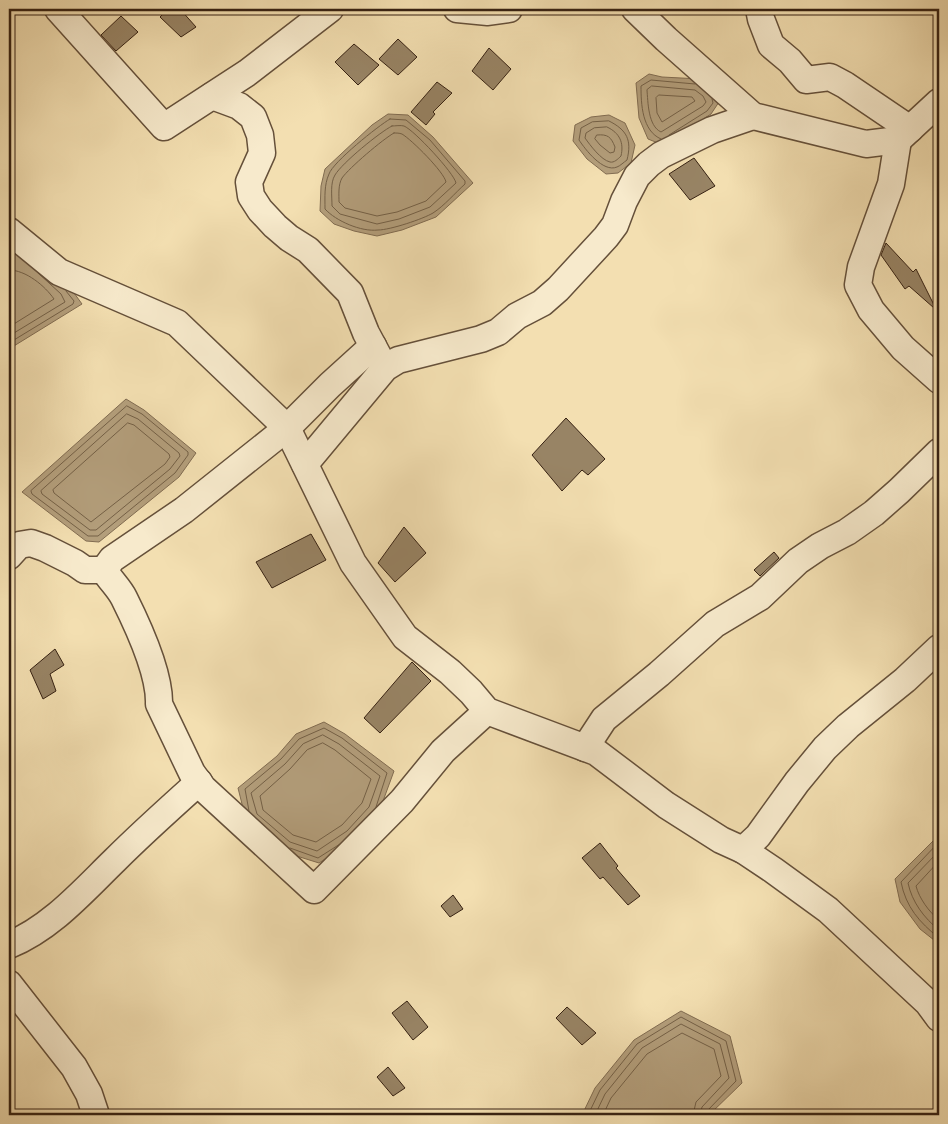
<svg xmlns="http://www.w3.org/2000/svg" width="948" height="1124" font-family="'Sorts Mill Goudy',serif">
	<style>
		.water { fill: #b39e7b; stroke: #816c51 }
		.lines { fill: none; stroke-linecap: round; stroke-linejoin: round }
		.shore { stroke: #746046; stroke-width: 1 }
		.building { fill: #988465; stroke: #362112 }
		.minor-casing { stroke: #65503a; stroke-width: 29 }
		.minor { stroke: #f7eacc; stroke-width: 26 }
	</style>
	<rect width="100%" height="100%" fill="#f3dfb1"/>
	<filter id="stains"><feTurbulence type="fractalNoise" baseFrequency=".004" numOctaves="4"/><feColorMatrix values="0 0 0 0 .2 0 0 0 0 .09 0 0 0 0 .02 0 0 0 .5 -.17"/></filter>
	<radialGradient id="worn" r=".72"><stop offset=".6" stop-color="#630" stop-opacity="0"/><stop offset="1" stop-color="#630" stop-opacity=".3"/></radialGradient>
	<g class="water">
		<polygon points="649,74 662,77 700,79 719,102 711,114 663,145 648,139 639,118 636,83"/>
		<polygon points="388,114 408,115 433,137 473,183 436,217 402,230 377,236 354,231 334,224 320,211 321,186 325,169 372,125"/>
		<polygon points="609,115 625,123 635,145 631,163 618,173 606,174 587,159 573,141 575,125 591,117"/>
		<polygon points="15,250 69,286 82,304 9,349 9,252"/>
		<polygon points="126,399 144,410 196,453 179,477 99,542 86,541 22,492"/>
		<polygon points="324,722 345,734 394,771 379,812 354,840 319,863 284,852 246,820 238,788 277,756 296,734"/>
		<polygon points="939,835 939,944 920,929 900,902 895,879"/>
		<polygon points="681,1011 730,1036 742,1083 709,1115 582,1115 595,1088 634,1040"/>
	</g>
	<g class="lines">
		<g class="shore">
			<path d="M 652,86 L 695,90 L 703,96 L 706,102 L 703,106 L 661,132 C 648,126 648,102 647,90 Z"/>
			<polygon points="659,95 692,97 695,101 662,122 657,113 656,98"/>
			<path d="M 390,119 L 406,120 L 430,140 L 465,181 L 465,184 C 455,193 444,206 433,213 C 423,219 390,230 378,230 C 361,232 336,221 325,209 C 325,197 324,185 329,174 C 333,162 378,126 390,119 Z"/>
			<path d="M 609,121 C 627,130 632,140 627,160 C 624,162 620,166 617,167 C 603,173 585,149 579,140 L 581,128 L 592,122 Z"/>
			<path d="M 392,126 C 395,126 401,125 404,126 C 414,130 454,173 456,183 L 430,207 L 399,219 L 377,224 L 340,214 L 332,206 C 332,196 330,183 335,175 C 342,163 380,132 392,126 Z"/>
			<path d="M 607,127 C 620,133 624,143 621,156 C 618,159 614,163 610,162 C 601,160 590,145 585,138 L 586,133 L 594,128 Z"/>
			<path d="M 394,133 C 397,133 399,133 402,134 C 412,140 444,172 446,182 L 426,201 L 397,212 L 377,216 L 345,208 L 339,202 C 339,195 338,185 342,178 C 349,168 383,139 394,133 Z"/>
			<path d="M 597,135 C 608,134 611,137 615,147 L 614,152 L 610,153 L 600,145 L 595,139 Z"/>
			<polyline points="669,135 707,111 713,103 712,99"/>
			<path d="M 661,139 C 642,131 641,104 641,86 L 651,80 L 695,84"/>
			<path d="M 9,270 C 26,270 45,286 54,299 L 9,327"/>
			<polyline points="9,336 65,302 61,294 37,272"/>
			<polyline points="9,343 73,304 74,301 66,291"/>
			<polygon points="127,406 142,414 188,452 188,455 175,473 98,536 88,536 32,494 31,491"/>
			<polygon points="127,414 138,419 179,453 180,456 170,469 96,530 90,530 42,494 41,491"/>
			<polygon points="128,423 134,425 169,454 170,457 165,464 91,522 54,493 53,490"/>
			<polygon points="323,735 339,744 380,776 369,807 347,831 317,851 290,842 257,814 251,793 285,764 303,744"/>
			<polygon points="323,743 335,750 371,779 362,803 342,825 316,842 293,835 263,810 260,796 290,769 307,750"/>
			<polyline points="249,811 245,789 281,759 299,739 324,728 342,738 387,773 376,807"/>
			<path d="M 939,842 L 901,882 C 906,907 919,922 939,938"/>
			<polyline points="290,848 318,858 340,844"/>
			<path d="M 939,851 L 908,883 C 912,902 924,918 939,930"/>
			<path d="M 939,861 L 916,886 C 919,898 929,912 939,920"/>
			<polyline points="588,1115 600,1090 637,1044 681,1017 726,1041 736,1081 708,1110 706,1115"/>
			<polyline points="595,1115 605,1094 642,1048 681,1024 720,1044 729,1078 702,1107 700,1115"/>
			<polyline points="603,1115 611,1098 647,1054 682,1033 714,1049 721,1076 696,1102 693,1115"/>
		</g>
	</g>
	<g class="building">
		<polygon points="168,9 180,9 196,27 181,37 160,17"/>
		<polygon points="121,16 138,32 116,51 101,35"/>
		<polygon points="398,39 417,57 398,75 379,59"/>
		<polygon points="354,44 379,65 358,85 335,62"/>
		<polygon points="489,48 511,69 493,90 472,71"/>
		<polygon points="437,82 452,93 433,112 435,114 426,125 411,112"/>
		<polygon points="694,158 715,186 690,200 669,174"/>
		<polygon points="886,243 913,272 916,269 935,307 934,308 909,286 905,289 881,255"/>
		<polygon points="566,418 605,459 588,475 582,470 562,491 532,455"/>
		<polygon points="404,527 426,553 395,582 378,563"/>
		<polygon points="311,534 326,560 272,588 256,562"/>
		<polygon points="774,552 779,558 760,576 754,570"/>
		<polygon points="55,649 64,665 50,674 56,691 43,699 30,670"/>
		<polygon points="412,662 431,681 380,733 364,718"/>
		<polygon points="600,843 618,866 616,868 640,896 628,905 603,877 600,879 582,858"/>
		<polygon points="453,895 463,909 450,917 441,906"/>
		<polygon points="407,1001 428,1027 413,1040 392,1013"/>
		<polygon points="567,1007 596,1033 582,1045 556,1018"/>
		<polygon points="388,1067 405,1088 393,1096 377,1077"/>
	</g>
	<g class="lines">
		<g class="minor-casing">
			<g id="minor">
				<polyline points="58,9 164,127 247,73 330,9"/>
				<polyline points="457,9 488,12 509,9"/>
				<polyline points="635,9 666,39 753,116 866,144 898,140 939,102"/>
				<polyline points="759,9 761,19 771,45 790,61 806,80 830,77 845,85 910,129"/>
				<polyline points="212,96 239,106 253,117 260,135 262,153 249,182 251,196 260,210 275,226 289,238 308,250 350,293 366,333 381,361"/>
				<polyline points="898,140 891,184 861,267 858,285 871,310 903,348 939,380"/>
				<polyline points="9,231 59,272 177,323 287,428 353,563 405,637 450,672 471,692 487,711 596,752 666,805 721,840 743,850 773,870 828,910 928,1003 939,1018"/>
				<path d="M 373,346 L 330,385 L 287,428 L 184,510 L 112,559 L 104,570 C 110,580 119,588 124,598 C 138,626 160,674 159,704 L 192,773 L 203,788 L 314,890 L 402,801 L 443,751 L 487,711"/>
				<polyline points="305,464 385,368 398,360 481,339 498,332 517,316 542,303 558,289 606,237 615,225 624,201 637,176 649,164 661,155 712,130 753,116"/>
				<polyline points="9,556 19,545 31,543 45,548 75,563 85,570 104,570"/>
				<polyline points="585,748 604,719 659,674 715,624 760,597 798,561 820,546 847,532 874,513 899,491 939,452"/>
				<polyline points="743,850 758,836 797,782 825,748 848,726 905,680 939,648"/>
				<path d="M 9,945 C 51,928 83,891 115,860 C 142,833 170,808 199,782"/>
				<polyline points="9,984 74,1067 89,1094 96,1115"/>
			</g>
		</g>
		<use href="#minor" class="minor"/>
	</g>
	<rect width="948" height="1124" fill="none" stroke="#f3dfb1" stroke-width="30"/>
	<rect x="10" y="10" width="928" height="1104" fill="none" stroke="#362112" stroke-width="2.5"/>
	<rect x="15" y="15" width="918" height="1094" fill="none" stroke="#362112"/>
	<rect width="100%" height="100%" filter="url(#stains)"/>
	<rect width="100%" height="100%" fill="url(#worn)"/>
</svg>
